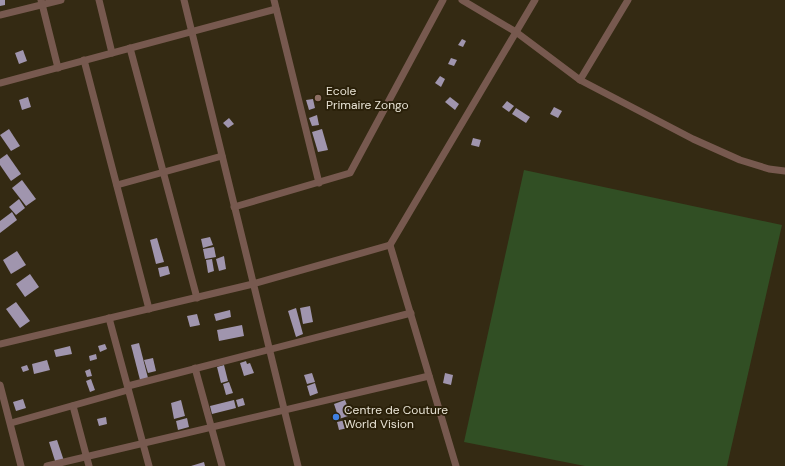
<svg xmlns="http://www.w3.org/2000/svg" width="785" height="466" font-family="'DM Sans',sans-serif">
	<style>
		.green { fill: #314f24 }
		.building { fill: #a095ae }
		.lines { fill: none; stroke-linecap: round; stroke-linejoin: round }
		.street { stroke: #77594f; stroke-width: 7 }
		.education-dot { fill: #8d6e63; stroke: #2a2009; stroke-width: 1.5 }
		.shop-dot { fill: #3f7fe0; stroke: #2a2009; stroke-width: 1.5 }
		.labels { text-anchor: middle; stroke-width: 4; stroke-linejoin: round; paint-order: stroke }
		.poi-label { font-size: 12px; fill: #e8e3d5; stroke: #2a2009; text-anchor: start }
	</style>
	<rect width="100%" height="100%" fill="#342a13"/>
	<polygon class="green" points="524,170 782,225 727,466 585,466 464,442"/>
	<g class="building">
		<polygon points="0,0 5,0 5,5 0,6"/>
		<polygon points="462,39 466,41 463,47 458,45"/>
		<polygon points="23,50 27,61 19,64 15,53"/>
		<polygon points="451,58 457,60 454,66 448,64"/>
		<polygon points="440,76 445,79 441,87 435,83"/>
		<polygon points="28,97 31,107 22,110 19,100"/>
		<polygon points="450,97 459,104 455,110 445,102"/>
		<polygon points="313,99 315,108 309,110 306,100"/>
		<polygon points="507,101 514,106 509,112 502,107"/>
		<polygon points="554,107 562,111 558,118 550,114"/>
		<polygon points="516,108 530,117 526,123 512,114"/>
		<polygon points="317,115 319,125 312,126 309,118"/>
		<polygon points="229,118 234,124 228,128 223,123"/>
		<polygon points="9,129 20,146 11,151 0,135"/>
		<polygon points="322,129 328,150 318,152 312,132"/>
		<polygon points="473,138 481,140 479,147 471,145"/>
		<polygon points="7,154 21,174 11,181 0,165 0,159"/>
		<polygon points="22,180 36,199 26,206 12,188"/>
		<polygon points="19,199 25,208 16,215 9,207"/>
		<polygon points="12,212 17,220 0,233 0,221"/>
		<polygon points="210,237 213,245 203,248 201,239"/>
		<polygon points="157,238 164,262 156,264 150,240"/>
		<polygon points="214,247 216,257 205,259 203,249"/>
		<polygon points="17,251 26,265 11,274 3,260"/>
		<polygon points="224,256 226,269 219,271 216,259"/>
		<polygon points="212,259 214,271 208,273 206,260"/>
		<polygon points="168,266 170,274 160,277 158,268"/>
		<polygon points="30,274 39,287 25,297 16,284"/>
		<polygon points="16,302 30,321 20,328 6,309"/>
		<polygon points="310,306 313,322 303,324 300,308"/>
		<polygon points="296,308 303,334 296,337 288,311"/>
		<polygon points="230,310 231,317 216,321 214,314"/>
		<polygon points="197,314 200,325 190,327 187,316"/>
		<polygon points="242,325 244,336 219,341 217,330"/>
		<polygon points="139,343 148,378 140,380 131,345"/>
		<polygon points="105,344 107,349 100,352 98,346"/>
		<polygon points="70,346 72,354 56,357 54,350"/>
		<polygon points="96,354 97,359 90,361 89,356"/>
		<polygon points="153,358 156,371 148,373 144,360"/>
		<polygon points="47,360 50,370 34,374 32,364"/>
		<polygon points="246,361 247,364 250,363 254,373 244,376 240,363"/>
		<polygon points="27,365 29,370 23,372 21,367"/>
		<polygon points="224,365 228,381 221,383 217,367"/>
		<polygon points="90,369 92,376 87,377 85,371"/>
		<polygon points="312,373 315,382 307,384 304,375"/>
		<polygon points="445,373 453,375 451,385 443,383"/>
		<polygon points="91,379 95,390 90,392 86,381"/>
		<polygon points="229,382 233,393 226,395 223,384"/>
		<polygon points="315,383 318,393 310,396 307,386"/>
		<polygon points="243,398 245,405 238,407 236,400"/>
		<polygon points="23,399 26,408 16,411 13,402"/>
		<polygon points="181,400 185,416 174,419 171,403"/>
		<polygon points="234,400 236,408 212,414 210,406"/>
		<polygon points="345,400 351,415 339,419 334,404"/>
		<polygon points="106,417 107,424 99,426 97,419"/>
		<polygon points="187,418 189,427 178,430 176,421"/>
		<polygon points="350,419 352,427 339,430 337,422"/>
		<polygon points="57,440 64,461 56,464 49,442"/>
		<polygon points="204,462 205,466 191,466"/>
	</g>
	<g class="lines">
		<g class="street">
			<polyline points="41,0 58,68"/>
			<polyline points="99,0 112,53"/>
			<polyline points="184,0 298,466"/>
			<polyline points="274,0 319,183"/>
			<polyline points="462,0 516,32 580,80 693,139 740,160 769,169 785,171"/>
			<polyline points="0,15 61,0"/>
			<polyline points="130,48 197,298"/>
			<polyline points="84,60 149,309"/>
			<polyline points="580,80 628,0"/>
			<polyline points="0,83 276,9"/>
			<polyline points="117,185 222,156"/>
			<polyline points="234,207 350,173 443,0"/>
			<polyline points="390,245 456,466"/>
			<polyline points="109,318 149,466"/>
			<polyline points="0,344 253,284 390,245 535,0"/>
			<polyline points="195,368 222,466"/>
			<polyline points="0,385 21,466"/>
			<polyline points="128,386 411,313"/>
			<polyline points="73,406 89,466"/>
			<polyline points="11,423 128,390"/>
			<polyline points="47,466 429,376"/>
		</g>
	</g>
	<circle class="education-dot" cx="318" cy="98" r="4"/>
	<circle class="shop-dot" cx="336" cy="417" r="4"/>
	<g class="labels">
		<g class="poi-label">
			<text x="326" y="95">Ecole<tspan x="326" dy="14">Primaire Zongo</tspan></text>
			<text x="344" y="414">Centre de Couture<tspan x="344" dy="14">World Vision</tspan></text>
		</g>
	</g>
</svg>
